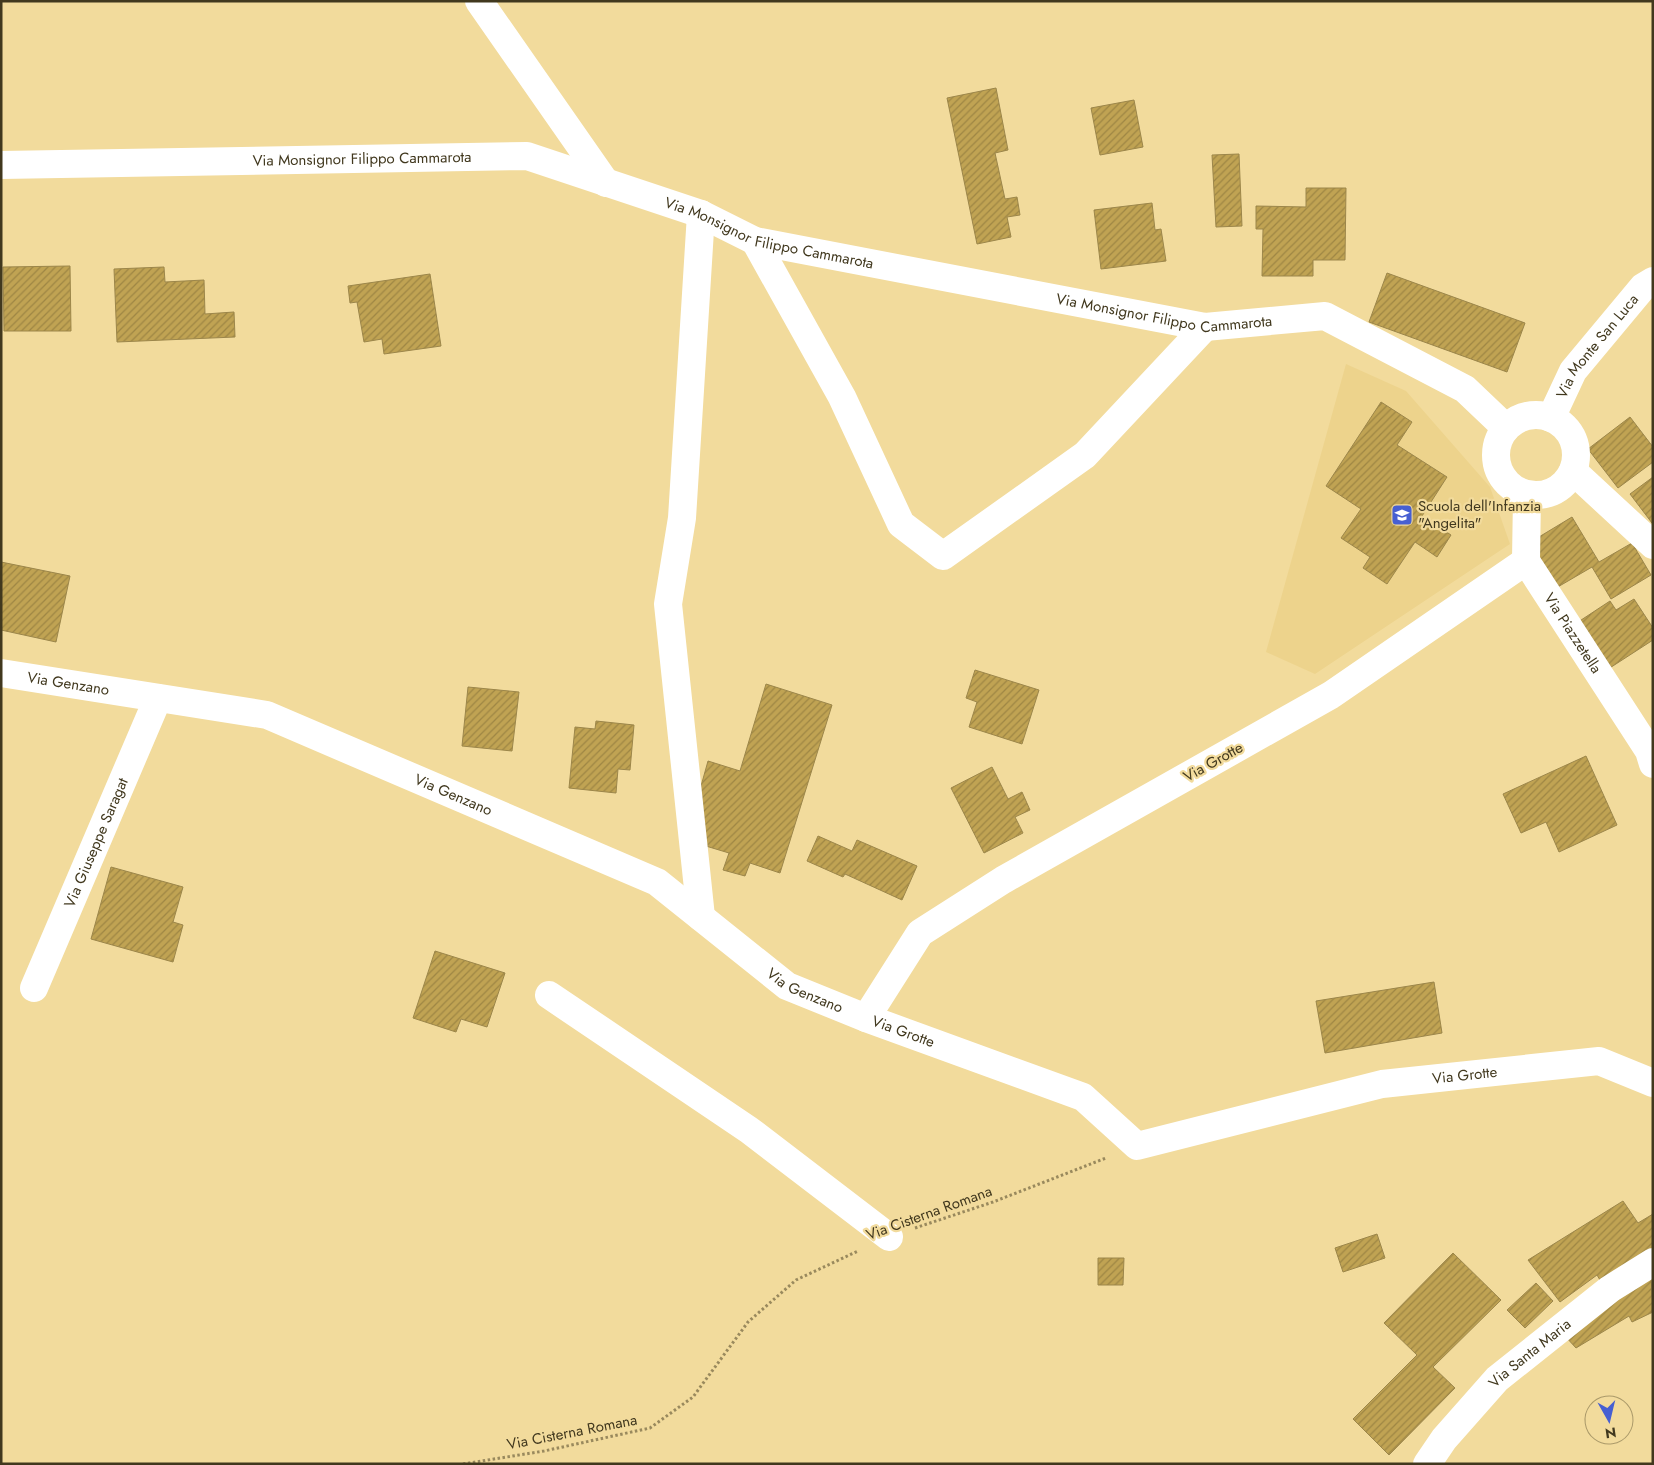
<svg xmlns="http://www.w3.org/2000/svg" width="1654" height="1465" font-family="Jost,sans-serif">
	<style>
		.built { fill: #edd38c }
		.building { fill: url(#building-hatch); stroke: #9c864a }
		.lines { fill: none; stroke-linecap: round; stroke-linejoin: round }
		.path { stroke: #99895d; stroke-width: 3; stroke-dasharray: 2.5 2.5; stroke-linecap: butt }
		.minor { stroke: #fff; stroke-width: 28 }
		.labels { text-anchor: middle; stroke-width: 4.5; stroke-linejoin: round; paint-order: stroke }
		.street-label { font-size: 15px; fill: #41381e; stroke: #f2db9c }
		.poi-label { font-size: 15px; fill: #41381e; stroke: #f2db9c; text-anchor: start }
	</style>
	<defs>
		<pattern id="building-hatch" width="6" height="6" patternUnits="userSpaceOnUse" patternTransform="scale(1.25)"><rect width="6" height="6" fill="#c0a353"/><path d="M-1 1l2-2M0 6l6-6M5 7l2-2" fill="none" stroke="#9e8644"/></pattern>
	</defs>
	<rect width="100%" height="100%" fill="#f2db9c"/>
	<polygon class="built" points="1346,364 1406,391 1490,487 1510,544 1315,674 1266,652"/>
	<g class="building">
		<polygon points="996,88 1008,150 995,153 1005,199 1017,197 1020,215 1007,217 1011,237 977,244 947,98"/>
		<polygon points="1134,100 1143,147 1100,155 1091,108"/>
		<polygon points="1239,154 1242,226 1216,227 1212,155"/>
		<polygon points="1306,188 1346,188 1345,260 1313,260 1313,276 1262,276 1263,229 1256,229 1256,206 1306,207"/>
		<polygon points="1152,203 1155,230 1161,229 1166,261 1101,269 1094,210"/>
		<polygon points="70,266 71,331 4,331 3,267"/>
		<polygon points="164,267 165,282 204,280 205,314 234,312 235,337 117,342 114,269"/>
		<polygon points="1387,273 1525,323 1507,372 1369,322"/>
		<polygon points="430,274 441,346 384,354 382,339 364,342 357,302 350,303 348,286"/>
		<polygon points="1381,402 1412,422 1397,445 1447,477 1422,516 1451,535 1437,557 1415,542 1387,584 1363,568 1370,557 1341,538 1361,509 1326,486"/>
		<polygon points="1630,417 1653,447 1653,462 1618,488 1588,449"/>
		<polygon points="1653,477 1653,523 1652,523 1630,494"/>
		<polygon points="1572,517 1599,562 1632,543 1651,575 1611,599 1592,567 1556,588 1529,543"/>
		<polygon points="1,562 70,576 56,642 1,630"/>
		<polygon points="1634,599 1653,628 1653,640 1602,673 1572,626 1610,601 1616,610"/>
		<polygon points="975,670 1039,690 1022,744 969,727 977,702 966,698"/>
		<polygon points="766,684 832,705 780,873 750,863 745,876 723,870 729,853 686,840 708,761 740,771"/>
		<polygon points="468,687 519,692 512,751 462,746"/>
		<polygon points="596,721 634,725 630,770 618,769 616,793 569,788 575,727 595,729"/>
		<polygon points="1586,756 1617,825 1559,852 1546,822 1521,833 1503,794"/>
		<polygon points="992,767 1008,799 1022,792 1030,810 1015,817 1023,833 984,853 951,788"/>
		<polygon points="818,836 852,851 857,840 917,866 902,900 845,874 843,877 807,861"/>
		<polygon points="111,867 183,887 173,922 183,925 173,962 91,939"/>
		<polygon points="435,951 505,973 487,1027 461,1019 456,1032 413,1018"/>
		<polygon points="1434,982 1442,1033 1325,1053 1316,1001"/>
		<polygon points="1623,1201 1638,1223 1653,1214 1653,1254 1603,1285 1597,1275 1560,1302 1528,1260"/>
		<polygon points="1377,1234 1385,1258 1343,1272 1335,1248"/>
		<polygon points="1453,1253 1501,1300 1433,1367 1455,1388 1389,1455 1353,1419 1417,1355 1384,1323"/>
		<polygon points="1098,1258 1124,1258 1123,1285 1098,1285"/>
		<polygon points="1651,1276 1653,1312 1632,1322 1629,1316 1576,1348 1565,1336"/>
		<polygon points="1536,1283 1553,1301 1525,1328 1507,1310"/>
	</g>
	<g class="lines">
		<g class="path">
			<polyline points="915,1228 993,1202 1106,1158"/>
			<polyline points="463,1464 544,1451 650,1428 693,1397 748,1322 796,1280 858,1251"/>
		</g>
		<g class="minor">
			<polyline points="479,1 606,183"/>
			<path id="s1" d="M 1,165 L 527,156 L 701,214 L 755,241 L 1205,327 L 1325,316 L 1465,389 L 1506,428"/>
			<polyline points="701,214 682,518 668,604 701,917"/>
			<polyline points="755,241 842,397 901,524 943,556 1085,455 1205,327"/>
			<circle cx="1536" cy="455" r="40"/>
			<path id="s2" d="M 1551,418 L 1573,371 L 1643,287 L 1653,281"/>
			<polyline points="1573,471 1653,545"/>
			<path id="s3" d="M 1527,495 L 1526,561 L 1649,751 L 1653,764"/>
			<path id="s4" d="M 1526,561 L 1331,695 L 1003,880 L 920,933 L 866,1018 L 1083,1097 L 1137,1146 L 1382,1084 L 1599,1061 L 1653,1083"/>
			<path id="s5" d="M 1,673 L 267,715 L 657,882 L 787,986 L 866,1018"/>
			<path id="s6" d="M 34,988 L 158,698"/>
			<polyline points="549,995 749,1130 889,1237"/>
			<path id="s7" d="M 1427,1464 L 1444,1439 L 1497,1379 L 1610,1289 L 1653,1262"/>
		</g>
	</g>
	<defs>
		<g id="school-square" transform="scale(1.125)"><rect x="-9" y="-9" width="18" height="18" rx="4" fill="#465fd2" stroke="#f2db9c"/><path d="M0-5L7-2L0 1L-7-2ZM-4 1L0 2.5L4 1V4Q0 6-4 4Z" fill="#fff"/></g>
	</defs>
	<g fill-rule="evenodd">
		<use href="#school-square" x="1402" y="515"/>
	</g>
	<g class="labels">
		<g class="street-label">
			<text dy="5" stroke="none"><textPath href="#s1" startOffset="361">Via Monsignor Filippo Cammarota</textPath></text>
			<text dy="5" stroke="none"><textPath href="#s1" startOffset="781">Via Monsignor Filippo Cammarota</textPath></text>
			<text dy="5" stroke="none"><textPath href="#s1" startOffset="1186">Via Monsignor Filippo Cammarota</textPath></text>
			<text dy="5" stroke="none"><textPath href="#s2" startOffset="86">Via Monte San Luca</textPath></text>
			<text dy="5" stroke="none"><textPath href="#s3" startOffset="152">Via Piazzetella</textPath></text>
			<text dy="5" stroke="none"><textPath href="#s5" startOffset="68">Via Genzano</textPath></text>
			<text transform="translate(1213 762) rotate(-29)" y="5">Via Grotte</text>
			<text dy="5" stroke="none"><textPath href="#s5" startOffset="472">Via Genzano</textPath></text>
			<text dy="5" stroke="none"><textPath href="#s6" startOffset="158">Via Giuseppe Saragat</textPath></text>
			<text dy="5" stroke="none"><textPath href="#s5" startOffset="878">Via Genzano</textPath></text>
			<text dy="5" stroke="none"><textPath href="#s4" startOffset="852">Via Grotte</textPath></text>
			<text dy="5" stroke="none"><textPath href="#s4" startOffset="1452">Via Grotte</textPath></text>
			<text transform="translate(929 1213) rotate(-20)" y="5">Via Cisterna Romana</text>
			<text dy="5" stroke="none"><textPath href="#s7" startOffset="152">Via Santa Maria</textPath></text>
			<text transform="translate(572 1432) rotate(-11)" y="5">Via Cisterna Romana</text>
		</g>
		<g class="poi-label">
			<text x="1418" y="511">Scuola dell'Infanzia<tspan x="1418" dy="17">"Angelita"</tspan></text>
		</g>
	</g>
	<rect width="1654" height="1465" fill="none" stroke="#41381e" stroke-width="5"/>
	<g transform="translate(1609 1420) rotate(172)"><circle r="24" fill="#f2db9c" stroke="#ab9a6a"/>
	<path d="M0-4L9 19L0 12L-9 19Z" fill="#465fd2"/>
	<text y="-8" font-size="14" font-weight="bold" text-anchor="middle" fill="#41381e">N</text>
	</g>
</svg>
